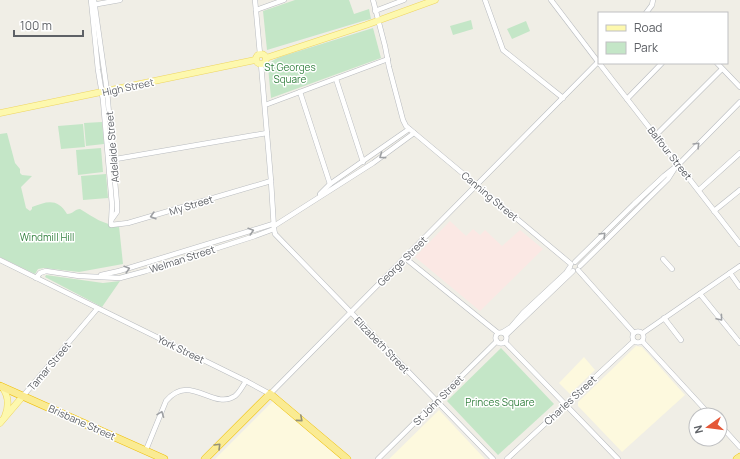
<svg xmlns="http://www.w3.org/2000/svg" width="740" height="459" font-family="Manrope,sans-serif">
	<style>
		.commercial { fill: #fdf9de }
		.medical { fill: #fbe8e4 }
		.green { fill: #c4e6c7 }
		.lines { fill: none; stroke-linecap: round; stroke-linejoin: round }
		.minor-casing { stroke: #b8bbbf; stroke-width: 5.5 }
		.major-casing { stroke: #eed561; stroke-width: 7 }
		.highway-casing { stroke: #efbf07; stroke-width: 8 }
		.minor { stroke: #fff; stroke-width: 4.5 }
		.major { stroke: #fdf8ae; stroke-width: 6 }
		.highway { stroke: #faeb93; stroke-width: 7 }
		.oneway { stroke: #9ea0a3 }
		.oneway2 { stroke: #959176 }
		.labels { text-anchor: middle; stroke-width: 3; stroke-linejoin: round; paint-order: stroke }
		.park-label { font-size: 10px; fill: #378343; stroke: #fff }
		.street-label { font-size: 10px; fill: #5e6166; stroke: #fff }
	</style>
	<rect width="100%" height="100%" fill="#f0eee6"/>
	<g class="commercial">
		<polygon points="636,346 642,347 685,395 622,452 578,406 578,402"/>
		<polygon points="584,357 595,370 570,394 559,383"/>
		<polygon points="273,401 341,459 215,459"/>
		<polygon points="439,410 485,459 389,459 437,412"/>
	</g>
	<polygon class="medical" points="450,221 466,236 473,229 480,235 485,230 502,246 520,230 543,249 480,311 415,257"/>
	<g class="green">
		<polygon points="295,0 349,0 354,14 369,9 371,19 363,21 267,50 263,11"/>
		<polygon points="471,20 473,29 453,35 450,26"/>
		<polygon points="526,21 530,31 512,39 507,29"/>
		<path d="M 373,28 L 381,58 L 271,98 L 268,67 C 270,60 278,58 283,56 Z"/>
		<polygon points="102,122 104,144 86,146 84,123"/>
		<polygon points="83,124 85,147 61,149 58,126"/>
		<path d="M 7,133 L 15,163 L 20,169 L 20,173 L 22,175 L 32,176 L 21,187 L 26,208 L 30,211 L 32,209 L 32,207 C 47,201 58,198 67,214 C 73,214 75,209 80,209 C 95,218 102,224 119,226 L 123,264 L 79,272 L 44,268 L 38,269 L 35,274 L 0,257 L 0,134 Z"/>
		<polygon points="101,148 103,172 78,175 76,150"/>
		<polygon points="106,174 108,198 83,200 81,176"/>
		<polygon points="46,275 103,283 120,281 102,307 45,277"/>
		<polygon points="501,348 554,404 498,455 447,401"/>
	</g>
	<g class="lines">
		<g class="minor-casing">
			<g id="minor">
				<polyline points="91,0 98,70 103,100 112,205 111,225 128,223 271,181"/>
				<polyline points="94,0 107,91 117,204 117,212 112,219"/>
				<polyline points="255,0 260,54"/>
				<polyline points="373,0 385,46 389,67 403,120 406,126 571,264"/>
				<polyline points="485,0 503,50 563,98"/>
				<polyline points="551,0 599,63"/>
				<polyline points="92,5 120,0"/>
				<polyline points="256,10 284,0"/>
				<polyline points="375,11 404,0"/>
				<polyline points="646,13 652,5 653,0"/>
				<polyline points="599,63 740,244"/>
				<polyline points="717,63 740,87"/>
				<polyline points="261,64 271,181 274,229 275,234 493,459"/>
				<polyline points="336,79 363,162"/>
				<polyline points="300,92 330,184"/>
				<polyline points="627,99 662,63"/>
				<polyline points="265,105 388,59"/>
				<polyline points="656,135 722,69"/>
				<polyline points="110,160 267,133"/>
				<polyline points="699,190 740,153"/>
				<polyline points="320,194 330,184 409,129"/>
				<polyline points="714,211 740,190"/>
				<polyline points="274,226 373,163 414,133"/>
				<polyline points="405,258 498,333"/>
				<polyline points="663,259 672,269"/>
				<polyline points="0,260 246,381 270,394 599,61"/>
				<polyline points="575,262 634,204 664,176 679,164 740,102"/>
				<polyline points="580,266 668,179 675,168"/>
				<polyline points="578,270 634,333"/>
				<polyline points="730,273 740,287"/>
				<polyline points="101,275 119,271 273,224"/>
				<polyline points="36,278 40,273 46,271 79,276 120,278 146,271 255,236 274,229"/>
				<polyline points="700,294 740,343"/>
				<polyline points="664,318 681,340"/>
				<circle cx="638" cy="337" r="5.5"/>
				<polyline points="503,332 511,327 523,313 566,273 570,267"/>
				<circle cx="501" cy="338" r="5.5"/>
				<polyline points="643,333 740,266"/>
				<polyline points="506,335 573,271"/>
				<polyline points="642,341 710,415"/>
				<polyline points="505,342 618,459"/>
				<polyline points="23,396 97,309"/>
				<polyline points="720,425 740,447"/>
				<path d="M 146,450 L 166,401 C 190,372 213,411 235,396 C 240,392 243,385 246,381"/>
				<polyline points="378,459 497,341"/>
				<polyline points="507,459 634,341"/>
			</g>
		</g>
		<g class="major-casing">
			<g id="major">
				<circle cx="261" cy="59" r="5"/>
				<polyline points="266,58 366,25 435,0"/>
				<polyline points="0,113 255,60"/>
				<path d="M 2,387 C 9,396 9,406 5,416"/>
				<polyline points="0,423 23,396"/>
			</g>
		</g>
		<g class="highway-casing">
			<g id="highway">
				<polyline points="0,386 164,459"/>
				<polyline points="205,459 270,394 347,459"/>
				<polyline points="737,459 740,457"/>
			</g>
		</g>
		<use href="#minor" class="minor"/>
		<use href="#major" class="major"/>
		<use href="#highway" class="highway"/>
	</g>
	<defs><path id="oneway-chevron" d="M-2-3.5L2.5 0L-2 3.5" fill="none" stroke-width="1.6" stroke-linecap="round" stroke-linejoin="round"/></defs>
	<g class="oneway">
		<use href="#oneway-chevron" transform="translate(697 145) rotate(-45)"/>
		<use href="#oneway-chevron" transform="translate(382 156) rotate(144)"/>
		<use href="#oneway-chevron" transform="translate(153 216) rotate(164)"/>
		<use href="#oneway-chevron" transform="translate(251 231) rotate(-17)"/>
		<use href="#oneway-chevron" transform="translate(603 235) rotate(-46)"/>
		<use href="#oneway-chevron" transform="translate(127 269) rotate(-17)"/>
		<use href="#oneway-chevron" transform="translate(720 318) rotate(50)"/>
		<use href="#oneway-chevron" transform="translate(161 414) rotate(-69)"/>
	</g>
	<g class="oneway2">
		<use href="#oneway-chevron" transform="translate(300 419) rotate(41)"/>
		<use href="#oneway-chevron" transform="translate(218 446) rotate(-45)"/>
	</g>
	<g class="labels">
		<g class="park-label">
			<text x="290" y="71">St Georges<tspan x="290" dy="12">Square</tspan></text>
			<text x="47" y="241">Windmill Hill</text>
			<text x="500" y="406">Princes Square</text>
		</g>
		<g class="street-label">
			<text transform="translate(128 87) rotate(-12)" y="4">High Street</text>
			<text transform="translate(112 147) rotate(-95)" y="4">Adelaide Street</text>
			<text transform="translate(670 153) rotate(52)" y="4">Balfour Street</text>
			<text transform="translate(490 196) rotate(40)" y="4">Canning Street</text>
			<text transform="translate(191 205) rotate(-17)" y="4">My Street</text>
			<text transform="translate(182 259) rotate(-18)" y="4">Welman Street</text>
			<text transform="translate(402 261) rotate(-45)" y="4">George Street</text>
			<text transform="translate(382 345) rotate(46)" y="4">Elizabeth Street</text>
			<text transform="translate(181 349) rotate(26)" y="4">York Street</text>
			<text transform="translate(49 366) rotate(-50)" y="4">Tamar Street</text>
			<text transform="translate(438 400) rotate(-45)" y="4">St John Street</text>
			<text transform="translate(570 400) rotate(-43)" y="4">Charles Street</text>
			<text transform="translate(82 422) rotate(24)" y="4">Brisbane Street</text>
		</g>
	</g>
	<rect x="598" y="12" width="130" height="52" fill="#ffffff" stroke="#bfc0c2"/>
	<rect x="606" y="25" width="20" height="6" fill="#fdf8ae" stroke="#bfc0c2"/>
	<text x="634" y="32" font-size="12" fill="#5e6166">Road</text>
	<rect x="606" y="42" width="20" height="12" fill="#c4e6c7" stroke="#bfc0c2"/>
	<text x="634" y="52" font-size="12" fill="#5e6166">Park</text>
	<g transform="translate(708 427) rotate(256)"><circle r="19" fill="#ffffff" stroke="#bfc0c2"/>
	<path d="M0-3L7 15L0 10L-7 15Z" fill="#e55737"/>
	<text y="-6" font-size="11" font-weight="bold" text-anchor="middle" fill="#5e6166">N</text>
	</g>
	<path d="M14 30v6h69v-6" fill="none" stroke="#5e6166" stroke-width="2"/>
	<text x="20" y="30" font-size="12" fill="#5e6166" stroke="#ffffff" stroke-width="3" paint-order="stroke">100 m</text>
</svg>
